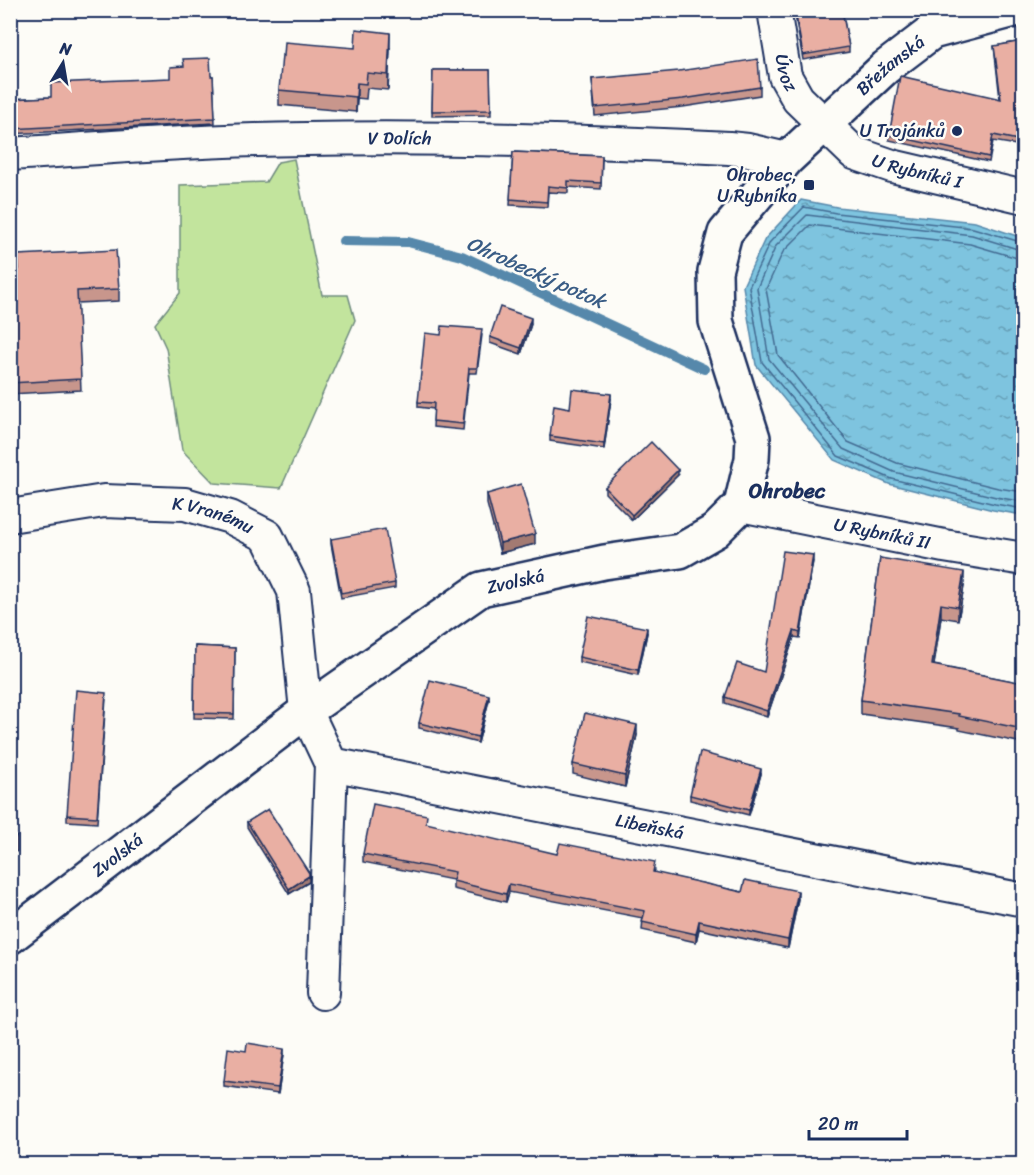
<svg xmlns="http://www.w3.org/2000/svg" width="1034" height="1175" font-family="Sriracha,sans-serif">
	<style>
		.green { fill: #c2e49d; stroke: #6e8a7e; stroke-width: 1.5 }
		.water { fill: url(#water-ripples); stroke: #5688ab; stroke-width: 1.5 }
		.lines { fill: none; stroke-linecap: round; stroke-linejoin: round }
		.shore { stroke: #436b92; stroke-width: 1.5 }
		.stream { stroke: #5688ab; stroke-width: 10 }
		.minor-casing { stroke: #1b2f5e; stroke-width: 36 }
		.tertiary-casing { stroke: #1b2f5e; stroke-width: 38 }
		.minor { stroke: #fdfcf7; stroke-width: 32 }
		.tertiary { stroke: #fdfcf7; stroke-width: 33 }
		.wall { fill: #c8968c; stroke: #1b2f5e; stroke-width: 1.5 }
		.shaded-wall { fill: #a37a72; stroke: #1b2f5e; stroke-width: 1.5 }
		.building { fill: #e9afa3; stroke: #1b2f5e; stroke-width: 1.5 }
		.poi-dot { fill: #1b2f5e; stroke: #fdfcf7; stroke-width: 2 }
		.labels { text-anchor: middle; stroke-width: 5; stroke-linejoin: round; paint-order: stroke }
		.street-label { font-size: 18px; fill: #1b2f5e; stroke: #fdfcf7 }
		.poi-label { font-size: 18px; fill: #1b2f5e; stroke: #fdfcf7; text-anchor: end }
		.water-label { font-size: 20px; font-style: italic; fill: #395c85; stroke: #fdfcf7 }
		.quarter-label { font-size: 21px; font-weight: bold; fill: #1b2f5e; stroke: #fdfcf7 }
	</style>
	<defs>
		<pattern id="water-ripples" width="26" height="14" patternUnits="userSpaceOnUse" patternTransform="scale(1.5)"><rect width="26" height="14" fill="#7ec4df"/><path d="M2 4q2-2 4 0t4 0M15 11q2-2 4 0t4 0" fill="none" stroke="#66a0b8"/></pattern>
	</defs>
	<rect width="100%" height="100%" fill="#fdfcf7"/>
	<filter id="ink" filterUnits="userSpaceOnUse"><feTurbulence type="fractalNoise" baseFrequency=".0167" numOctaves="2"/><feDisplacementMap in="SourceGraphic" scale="12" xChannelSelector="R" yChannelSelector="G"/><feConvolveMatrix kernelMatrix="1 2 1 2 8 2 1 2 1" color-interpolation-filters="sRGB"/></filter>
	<g filter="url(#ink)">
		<polygon class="green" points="294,159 322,295 348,295 355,320 281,488 214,483 182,450 166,348 155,324 180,293 180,185 266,182 278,162"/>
		<polygon class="water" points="801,200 837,207 975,222 1023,238 1023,515 993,510 889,484 834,460 756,365 743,286 765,239"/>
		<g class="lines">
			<g class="shore">
				<polyline points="1024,243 973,228 836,213 804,207 770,242 749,287 762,362 838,456 892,479 995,504 1024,509"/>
				<polyline points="1024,251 972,235 807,215 776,246 757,288 769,359 843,449 894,472 996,497 1024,502"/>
				<polyline points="1024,260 970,244 810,225 783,252 766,289 778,355 848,442 897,463 998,488 1024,492"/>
			</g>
			<polyline class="stream" points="343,241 408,242 462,256 704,369"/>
			<g class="minor-casing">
				<g id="minor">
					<path id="s1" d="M 774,10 L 785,76 L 798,99 L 854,153 L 892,166 L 1024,197"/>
					<path id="s2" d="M 10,154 C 109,147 207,140 306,139 C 447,136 588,141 729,148 L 748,150 L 787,159"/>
					<path id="s3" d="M 741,505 L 944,546 L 1024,559"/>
					<path id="s4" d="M 10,516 L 104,501 L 185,504 L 230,517 L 267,536 L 294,591 L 306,711 L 331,764 L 1024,900"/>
					<polyline points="323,993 331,764"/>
				</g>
			</g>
			<g class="tertiary-casing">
				<g id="tertiary">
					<path id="s5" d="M 10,937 L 306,711 L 481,589 L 604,562 L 680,551 L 715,531 L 741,505 L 752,459 L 753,438 L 716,321 L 715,271 L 725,233 L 787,159 L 886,67 L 932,32 L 1014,10"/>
				</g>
			</g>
			<use href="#minor" class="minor"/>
			<use href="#tertiary" class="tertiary"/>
		</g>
		<g class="wall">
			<polygon points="794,10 842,10 849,47 849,52 803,60"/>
			<polygon points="1023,41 1023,146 993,141 989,162 889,140 889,135 1000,99 994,46"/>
			<polygon points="355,48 390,48 388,90 367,88 366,99 357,98 356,112 279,105 279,90 284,56"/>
			<polygon points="433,70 490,70 491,115 432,116"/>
			<polygon points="211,76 213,76 215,123 10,134 10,99 51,97"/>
			<polygon points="592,79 760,87 760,95 683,107 595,116"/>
			<polygon points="513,152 602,156 601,189 568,187 568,193 548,192 547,207 510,205"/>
			<polygon points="18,255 119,289 119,301 77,303 81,390 10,394 10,270 18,269"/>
			<polygon points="531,324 521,354 490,343 490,337"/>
			<polygon points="441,335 482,335 477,373 469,373 463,430 433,427 434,409 418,407 418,402"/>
			<polygon points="611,399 604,449 550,441 550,436 570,408"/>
			<polygon points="678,475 632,520 605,493 605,487"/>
			<polygon points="487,494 535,544 500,553 487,504"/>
			<polygon points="331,539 395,583 395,588 341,598 331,544"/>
			<polygon points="880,558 964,586 958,620 941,617 934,665 1023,683 1023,743 959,730 959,728 861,714 861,700"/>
			<polygon points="813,561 800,638 794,637 767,717 725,703 725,697 764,672"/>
			<polygon points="647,633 638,675 579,662 579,657"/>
			<polygon points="195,646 235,648 234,719 194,718"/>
			<polygon points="106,698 97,823 67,821 67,815"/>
			<polygon points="489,700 478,743 419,728 419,723"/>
			<polygon points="637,735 625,787 573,774 573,764"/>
			<polygon points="761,774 749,815 690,800 690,795"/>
			<polygon points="247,822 309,873 309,882 289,894 247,827"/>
			<polygon points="363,854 557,854 655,870 654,873 742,892 798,899 788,948 699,929 696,942 642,930 643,918 509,892 506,902 453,889 453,880 363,862"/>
			<polygon points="246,1051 284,1054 278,1094 224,1086 224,1081"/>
		</g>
		<g class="shaded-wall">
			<polygon points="390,33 390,48 388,90 388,75"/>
			<polygon points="357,83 357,98 356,112 356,97"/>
			<polygon points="531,318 531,324 521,354 521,348"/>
			<polygon points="611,394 611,399 604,449 604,444"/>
			<polygon points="678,470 678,475 632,520 632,515"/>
			<polygon points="535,534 535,544 500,553 500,543"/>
			<polygon points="813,555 813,561 800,638 800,633"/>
			<polygon points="964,572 964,586 958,620 958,607"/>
			<polygon points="941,604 941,617 932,678 932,665"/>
			<polygon points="647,628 647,633 638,675 638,670"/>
			<polygon points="794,631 794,637 767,717 767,711"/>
			<polygon points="489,695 489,700 478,743 478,737"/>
			<polygon points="637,725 637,735 625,787 625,776"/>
			<polygon points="761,769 761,774 749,815 749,810"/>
			<polygon points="17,836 17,851 10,856 10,841"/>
			<polygon points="309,876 309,882 289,894 289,889"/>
			<polygon points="509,884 509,892 506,902 506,894"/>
			<polygon points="798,891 798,899 788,948 788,940"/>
			<polygon points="699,921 699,929 696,942 696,934"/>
			<polygon points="284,1049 284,1054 278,1094 278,1088"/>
		</g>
		<g class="building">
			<polygon points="795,10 842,10 849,47 803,55"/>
			<polygon points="356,29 390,33 388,75 367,73 366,84 357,83 356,97 279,90 282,55 284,56 285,42 355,48"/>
			<polygon points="1023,41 1023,141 993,135 989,157 889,135 900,76 1001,99 994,46"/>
			<polygon points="210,58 211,76 213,76 215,118 10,129 10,99 51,97 51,83 170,78 170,67 184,66 183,59"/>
			<polygon points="758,59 760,87 683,99 595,108 592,79 679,71"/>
			<polygon points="433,70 490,70 491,110 432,111"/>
			<polygon points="513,152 602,156 601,183 568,181 568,188 548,186 547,202 510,199"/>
			<polygon points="116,250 119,289 77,291 81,379 10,383 10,319 12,319 10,270 19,269 18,255"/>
			<polygon points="500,307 531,318 521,348 490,337"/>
			<polygon points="442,326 482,329 477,368 469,368 463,424 433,421 434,403 418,402 425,333 441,335"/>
			<polygon points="572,389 611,394 604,444 550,436 554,405 570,408"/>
			<polygon points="651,442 678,470 632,515 605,487"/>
			<polygon points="521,484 535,534 500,543 487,494"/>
			<polygon points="385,529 395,583 341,593 331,539"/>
			<polygon points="783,551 813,555 800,633 794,631 767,711 725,697 737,663 764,672"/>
			<polygon points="880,558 964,572 958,607 941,604 932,665 1023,683 1023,729 959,716 959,714 861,700"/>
			<polygon points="588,616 647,628 638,670 579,657"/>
			<polygon points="195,646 235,648 234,714 194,713"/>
			<polygon points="430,680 489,695 478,737 419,723"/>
			<polygon points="76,690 106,693 97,817 67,815"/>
			<polygon points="585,713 637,725 625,776 573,764"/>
			<polygon points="700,752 761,769 749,810 690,795"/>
			<polygon points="373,804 427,815 426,823 557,854 560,843 655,862 653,872 742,892 745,880 798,891 788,940 699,921 696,934 642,922 645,911 509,884 506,894 453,881 455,872 363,854"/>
			<polygon points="268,809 309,873 309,876 289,889 247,822"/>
			<polygon points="10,828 17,836 10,841"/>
			<polygon points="247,1043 284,1049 278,1088 224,1081 228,1048 246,1051"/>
		</g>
	</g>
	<g class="poi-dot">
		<circle cx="957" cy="131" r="6"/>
		<rect x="803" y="179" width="12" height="12" rx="3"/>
	</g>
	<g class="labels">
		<g class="street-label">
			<text dy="6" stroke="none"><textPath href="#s5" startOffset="1382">Břežanská</textPath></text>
			<text dy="6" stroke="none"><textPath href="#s1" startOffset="64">Úvoz</textPath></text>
			<text dy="6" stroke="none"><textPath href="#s2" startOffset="390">V Dolích</textPath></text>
			<text dy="6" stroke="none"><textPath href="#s1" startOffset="237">U Rybníků I</textPath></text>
			<text dy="6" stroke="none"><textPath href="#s4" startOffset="206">K Vranému</textPath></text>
			<text dy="6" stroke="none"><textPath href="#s3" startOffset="144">U Rybníků II</textPath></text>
			<text dy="6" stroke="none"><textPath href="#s5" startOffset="621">Zvolská</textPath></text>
			<text dy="6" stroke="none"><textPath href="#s4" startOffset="830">Libeňská</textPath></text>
			<text dy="6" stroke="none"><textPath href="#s5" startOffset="135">Zvolská</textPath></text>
		</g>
		<g class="poi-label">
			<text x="945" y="137">U Trojánků</text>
			<text x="797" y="181">Ohrobec,<tspan x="797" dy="21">U Rybníka</tspan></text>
		</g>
		<g class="water-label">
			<text transform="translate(536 272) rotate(24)" y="7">Ohrobecký potok</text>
		</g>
		<g class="quarter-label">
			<text x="787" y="498">Ohrobec</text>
		</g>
	</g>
	<rect width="1034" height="1175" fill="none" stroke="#fdfcf7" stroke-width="36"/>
	<rect x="18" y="18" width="998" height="1139" fill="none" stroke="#1b2f5e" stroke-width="2" filter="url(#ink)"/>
	<g transform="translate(63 63) rotate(11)" stroke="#fdfcf7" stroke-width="4.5" paint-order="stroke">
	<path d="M0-4.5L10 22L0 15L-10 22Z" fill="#1b2f5e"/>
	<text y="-9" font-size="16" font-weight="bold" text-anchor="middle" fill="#1b2f5e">N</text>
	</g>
	<path d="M809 1130v9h98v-9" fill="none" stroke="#1b2f5e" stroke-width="3"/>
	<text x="818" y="1130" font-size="18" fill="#1b2f5e" stroke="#fdfcf7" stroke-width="4.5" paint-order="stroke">20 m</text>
</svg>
